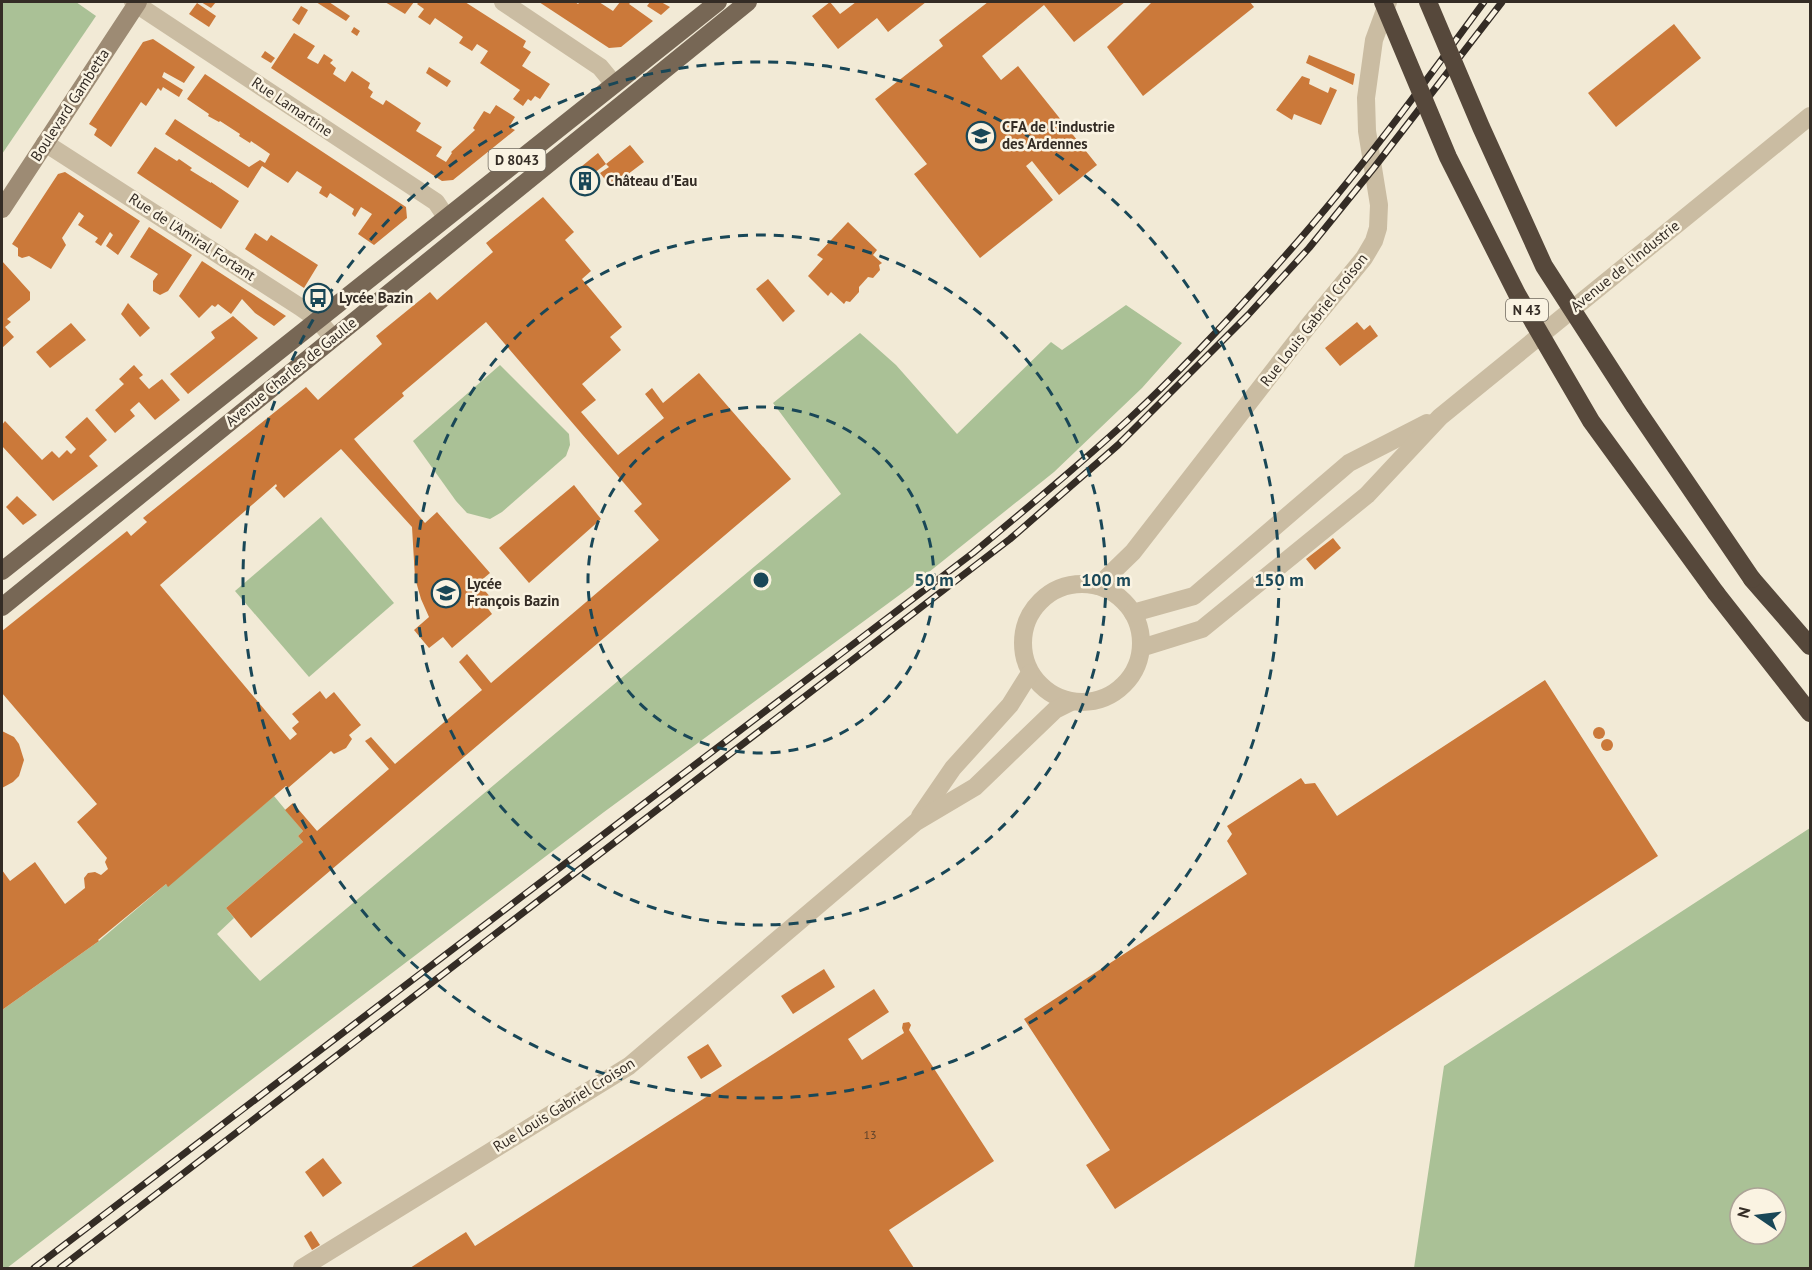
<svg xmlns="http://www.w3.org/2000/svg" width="1812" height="1270" font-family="'PT Sans',sans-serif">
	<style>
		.green { fill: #aac196; fill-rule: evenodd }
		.building { fill: #cb793a }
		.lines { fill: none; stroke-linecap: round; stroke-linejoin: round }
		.street { stroke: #cabca2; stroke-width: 18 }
		.secondary { stroke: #9d8b74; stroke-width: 18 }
		.primary { stroke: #776755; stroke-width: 18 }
		.highway { stroke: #56483b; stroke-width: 18 }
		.rail-casing { stroke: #342c25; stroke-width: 7 }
		.rail { stroke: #faf3e2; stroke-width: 4.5; stroke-dasharray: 14; stroke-linecap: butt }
		.highway-bridge { stroke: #56483b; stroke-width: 18 }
		.ring { fill: none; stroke: #194757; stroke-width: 3; stroke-dasharray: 10 8 }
		.labels { text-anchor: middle; stroke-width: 5; stroke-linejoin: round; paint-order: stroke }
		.number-label { font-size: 12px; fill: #5a3f2a }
		.shield { fill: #faf3e2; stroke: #6f685e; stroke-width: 1.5 }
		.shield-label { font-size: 14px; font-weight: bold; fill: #342c25 }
		.street-label { font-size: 15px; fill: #342c25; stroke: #faf3e2 }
		.poi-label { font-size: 15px; font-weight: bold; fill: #342c25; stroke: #faf3e2; text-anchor: start }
		.centre { fill: #194757; stroke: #faf3e2; stroke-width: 3 }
		.ring-label { font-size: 18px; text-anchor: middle; font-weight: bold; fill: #194757; stroke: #faf3e2; stroke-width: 5; stroke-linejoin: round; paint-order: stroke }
	</style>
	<rect width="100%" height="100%" fill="#f2ead6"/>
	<g class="green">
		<polygon points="2,2 76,2 96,16 2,154"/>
		<polygon points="1126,305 1182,343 1142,388 1054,472 909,588 604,812 234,1093 7,1268 2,1268 2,1010 99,941 166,884 168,886 274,796 303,831 298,836 303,842 226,908 234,918 217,934 260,981 841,494 773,403 860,333 896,365 957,434 1051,342 1062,350"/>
		<polygon points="500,365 569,434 570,445 566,456 502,512 490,519 467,513 456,501 413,441"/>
		<polygon points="321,517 394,603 309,677 235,591"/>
		<path d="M 1810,828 L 1810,1268 L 1414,1268 L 1444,1066 ZM 1740,1198 L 1776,1198 L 1776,1234 L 1740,1234 Z"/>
	</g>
	<g class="building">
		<polygon points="201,2 216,2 211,8"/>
		<polygon points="316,2 329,2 350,16 346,21"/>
		<polygon points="385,2 414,2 405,14"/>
		<polygon points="419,2 465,2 526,41 523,47 531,52 522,66 550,84 540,99 535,96 531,101 528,99 523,106 513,99 520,90 480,63 488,51 477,44 472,51 459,43 463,37 435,18 430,25 418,17 424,9 417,4"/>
		<polygon points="539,2 575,2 578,4 580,2 599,2 613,11 620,2 631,2 629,4 653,21 621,47 609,48"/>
		<polygon points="650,2 661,2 670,7 661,15 647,6"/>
		<polygon points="830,2 840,14 856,2 926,2 888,32 877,18 838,49 812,16"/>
		<polygon points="988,2 1125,2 1074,42 1044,5 982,56 1001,80 1018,66 1097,165 1059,195 1032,161 1026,166 1053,200 980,258 914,174 927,164 875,99 943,46 939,40"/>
		<polygon points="1152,2 1250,2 1254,7 1143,96 1107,47"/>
		<polygon points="197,3 216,16 209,27 189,14"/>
		<polygon points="301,6 308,10 299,25 292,20"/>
		<polygon points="1674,24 1701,58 1616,127 1588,93"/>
		<polygon points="354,27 360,31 357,36 351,32"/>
		<polygon points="294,33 315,46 307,58 318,64 324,54 333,60 330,63 336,68 333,74 345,82 352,71 370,83 368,88 373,92 370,97 383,105 386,100 421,123 416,131 442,147 436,156 446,162 452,153 451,152 475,130 473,128 484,111 490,114 496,105 515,117 509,127 515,130 453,180 442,181 271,68"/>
		<polygon points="153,39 195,67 184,83 164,72 162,77 183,90 179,97 163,87 161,91 158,88 146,106 141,102 111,147 94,135 97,129 89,124 143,42"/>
		<polygon points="265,51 275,58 271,63 261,57"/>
		<polygon points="1309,55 1355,74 1353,85 1306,63"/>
		<polygon points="429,67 451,81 447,87 426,73"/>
		<polygon points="205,74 406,207 407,218 374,245 358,234 372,214 361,207 355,217 352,214 354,209 330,193 327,198 319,193 322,187 297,171 288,183 262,166 248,188 165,134 175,119 249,167 260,160 265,163 270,154 251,141 250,143 239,136 240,134 220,121 219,122 208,116 209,114 187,99"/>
		<polygon points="1302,76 1310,79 1309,84 1328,93 1330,87 1337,90 1321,125 1294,114 1292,120 1276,110"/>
		<polygon points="630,145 644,162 611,187 600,173 609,167 606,164"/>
		<polygon points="155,147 177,161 179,159 192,168 190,170 211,183 211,182 239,201 221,229 137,173"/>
		<polygon points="598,153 606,164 590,176 597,186 587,195 571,175"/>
		<polygon points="65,172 140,221 118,255 106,246 113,235 110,232 101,246 95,242 98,238 78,225 84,216 79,212 62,238 66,245 51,269 29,256 22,258 18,256 18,248 12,244 58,174"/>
		<polygon points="543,197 574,232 565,240 591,271 582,279 622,327 610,337 621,350 582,384 596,400 581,412 618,455 664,418 645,394 652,388 663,403 699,373 791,479 251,938 226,908 303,842 298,836 303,831 285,810 293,803 317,831 389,769 365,741 371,737 395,764 482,690 459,662 467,654 491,683 659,540 634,511 642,504 486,322 402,393 404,396 354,439 425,523 437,512 490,573 478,583 493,600 486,606 492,614 452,648 443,637 429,648 414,630 429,617 421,599 415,578 412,527 341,449 284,498 275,488 277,486 276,484 160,585 290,740 297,734 292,728 299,722 292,714 320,691 326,699 334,692 361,725 349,735 352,739 346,748 334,754 331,751 288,788 286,786 168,887 166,884 98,940 99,941 2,1010 2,870 10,881 35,862 65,904 85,888 84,878 88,873 95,872 101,875 108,869 105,862 107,858 77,822 97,804 2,693 2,631 127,531 131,536 147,522 143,518 306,387 318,400 382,344 376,336 430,292 437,300 493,252 486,243"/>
		<polygon points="848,222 877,250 873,255 882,263 879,265 880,270 873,278 868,277 859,287 859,292 850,302 846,301 844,304 831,292 828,296 808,276 823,259 817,255"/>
		<polygon points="149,227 192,255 168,291 160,295 153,291 153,281 158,274 130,257"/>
		<polygon points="255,233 267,241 271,235 318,265 304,288 245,249"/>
		<polygon points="2,261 30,292 30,300 7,319 11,322 5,327 14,337 2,348"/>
		<polygon points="202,261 286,316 274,326 255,313 242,299 231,314 218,304 215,307 212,305 199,318 179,296"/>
		<polygon points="768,279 795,311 783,322 756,289"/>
		<polygon points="128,303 150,328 140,337 121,314"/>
		<polygon points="233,316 258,338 188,394 170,374 215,338 211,332"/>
		<polygon points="1357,322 1364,330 1370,325 1378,336 1340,366 1325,348"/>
		<polygon points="71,323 86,340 50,368 36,352"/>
		<polygon points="134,365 143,375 139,378 149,389 162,379 180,400 155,420 139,402 130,410 135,416 115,433 95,410 124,384 119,379"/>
		<polygon points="87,417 107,440 89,456 98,466 53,501 2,446 2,425 5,421 42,460 52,451 59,458 67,450 71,454 76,449 65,437"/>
		<polygon points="574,485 601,519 529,583 499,548"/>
		<polygon points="17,496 37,515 23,525 6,507"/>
		<polygon points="1333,538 1341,548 1315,570 1306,559"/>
		<polygon points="1545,680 1658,856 1115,1209 1086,1165 1110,1150 1024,1019 1247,874 1227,841 1232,834 1227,826 1301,778 1305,784 1315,783 1337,816"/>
		<circle cx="1599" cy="733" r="6"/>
		<polygon points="2,731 14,737 19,744 24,760 19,776 13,782 2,788"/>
		<circle cx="1607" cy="745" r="6"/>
		<polygon points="824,969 835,987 793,1014 781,996"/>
		<polygon points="874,989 889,1012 848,1039 862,1060 904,1033 902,1028 903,1023 909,1022 911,1025 909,1030 994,1161 889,1230 914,1268 410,1268 466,1232 475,1246"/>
		<polygon points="708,1044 722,1066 701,1079 687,1057"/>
		<polygon points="323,1158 342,1183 323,1197 305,1172"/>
		<polygon points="311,1231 320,1245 312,1250 304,1236"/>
	</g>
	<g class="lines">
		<g class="street">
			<polyline points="133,2 436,202 446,217"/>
			<polyline points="503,2 600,67 614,84"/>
			<polyline points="45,143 300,307 317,319 333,338"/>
			<circle cx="1082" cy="643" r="59"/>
			<polyline points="1098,586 1133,552 1309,325 1364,258 1374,241 1378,228 1379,205 1367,131 1366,98 1374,40 1388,2"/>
			<polyline points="1133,613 1194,596 1349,463 1427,423"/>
			<polyline points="1141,648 1202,629 1367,495 1440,417 1810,116"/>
			<polyline points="920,816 953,768 1010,705 1030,673"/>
			<polyline points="302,1268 629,1066 916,822 975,787 1055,710 1071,702"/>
		</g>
		<polyline class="secondary" points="2,209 138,2"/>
		<g class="primary">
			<polyline points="2,571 718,2"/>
			<polyline points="2,607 748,2"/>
		</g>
		<g class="highway">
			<polyline points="1752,579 1810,646"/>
			<polyline points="1716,593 1810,713"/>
		</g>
		<g class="rail-casing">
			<g id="rail">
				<path d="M 34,1268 L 973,553 C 1025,510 1078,466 1128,420 C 1183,369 1236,312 1285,256 C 1357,175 1421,88 1484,2"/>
				<polyline points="60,1268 1010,539 1118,445 1248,315 1309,248 1373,169 1502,2"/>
			</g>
		</g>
		<use href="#rail" class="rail"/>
		<g class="highway-bridge">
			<polyline points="1383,2 1448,157 1517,294 1591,421 1716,593"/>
			<polyline points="1428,2 1481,127 1544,266 1635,407 1752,579"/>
		</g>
	</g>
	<g class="ring">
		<circle cx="761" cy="580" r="173"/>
		<circle cx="761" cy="580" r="345"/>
		<circle cx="761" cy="580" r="518"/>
	</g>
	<defs>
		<g id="university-ring" transform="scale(1.5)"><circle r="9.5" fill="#faf3e2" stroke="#194757" stroke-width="1.5"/><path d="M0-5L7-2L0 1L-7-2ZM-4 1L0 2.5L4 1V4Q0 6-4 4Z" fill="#194757"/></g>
		<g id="building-ring" transform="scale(1.5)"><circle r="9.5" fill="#faf3e2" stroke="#194757" stroke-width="1.5"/><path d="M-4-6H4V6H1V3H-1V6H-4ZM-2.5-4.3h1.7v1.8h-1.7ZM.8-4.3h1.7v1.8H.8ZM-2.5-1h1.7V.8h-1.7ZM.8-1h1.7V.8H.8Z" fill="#194757"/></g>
		<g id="bus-ring" transform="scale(1.5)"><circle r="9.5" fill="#faf3e2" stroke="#194757" stroke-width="1.5"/><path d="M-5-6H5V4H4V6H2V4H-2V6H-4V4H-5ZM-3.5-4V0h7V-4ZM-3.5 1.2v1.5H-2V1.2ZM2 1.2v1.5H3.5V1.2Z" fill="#194757"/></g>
		<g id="school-ring" transform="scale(1.5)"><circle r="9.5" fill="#faf3e2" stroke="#194757" stroke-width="1.5"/><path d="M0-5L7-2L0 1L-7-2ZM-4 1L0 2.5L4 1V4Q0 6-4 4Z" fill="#194757"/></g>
	</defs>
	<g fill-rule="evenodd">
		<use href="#university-ring" x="981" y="136"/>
		<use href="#building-ring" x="585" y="181"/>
		<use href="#bus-ring" x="318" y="298"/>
		<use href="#school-ring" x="446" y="593"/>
	</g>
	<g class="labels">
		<g class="number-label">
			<text x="870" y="1139">13</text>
		</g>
		<g class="shield">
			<rect x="488.5" y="149" width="57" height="22" rx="4.5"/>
			<rect x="1506" y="299" width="42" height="22" rx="4.5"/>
		</g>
		<g class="shield-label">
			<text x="517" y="165">D 8043</text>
			<text x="1527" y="315">N 43</text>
		</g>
		<g class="street-label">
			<text transform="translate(70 105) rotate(-57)" y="5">Boulevard Gambetta</text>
			<text transform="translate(292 107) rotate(34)" y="5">Rue Lamartine</text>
			<text transform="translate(192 237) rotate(33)" y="5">Rue de l'Amiral Fortant</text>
			<text transform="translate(1625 266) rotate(-39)" y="5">Avenue de l'Industrie</text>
			<text transform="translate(1314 320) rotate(-52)" y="5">Rue Louis Gabriel Croison</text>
			<text transform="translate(291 372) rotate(-39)" y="5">Avenue Charles de Gaulle</text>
			<text transform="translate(564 1105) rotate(-32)" y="5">Rue Louis Gabriel Croison</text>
		</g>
		<g class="poi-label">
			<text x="1002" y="132">CFA de l'industrie<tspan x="1002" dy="17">des Ardennes</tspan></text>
			<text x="606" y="186">Château d'Eau</text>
			<text x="339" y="303">Lycée Bazin</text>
			<text x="467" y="589">Lycée<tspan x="467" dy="17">François Bazin</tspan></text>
		</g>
	</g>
	<circle cx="761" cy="580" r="9" class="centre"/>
	<g class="ring-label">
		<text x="934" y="586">50 m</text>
		<text x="1106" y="586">100 m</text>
		<text x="1279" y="586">150 m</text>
	</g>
	<rect width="1812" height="1270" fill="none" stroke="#342c25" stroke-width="6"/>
	<g transform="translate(1758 1216) rotate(284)"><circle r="28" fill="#faf3e2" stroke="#aba396" stroke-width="1.5"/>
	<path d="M0-4.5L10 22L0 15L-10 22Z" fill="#194757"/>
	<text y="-9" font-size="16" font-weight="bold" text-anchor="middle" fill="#342c25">N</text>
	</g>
</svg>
